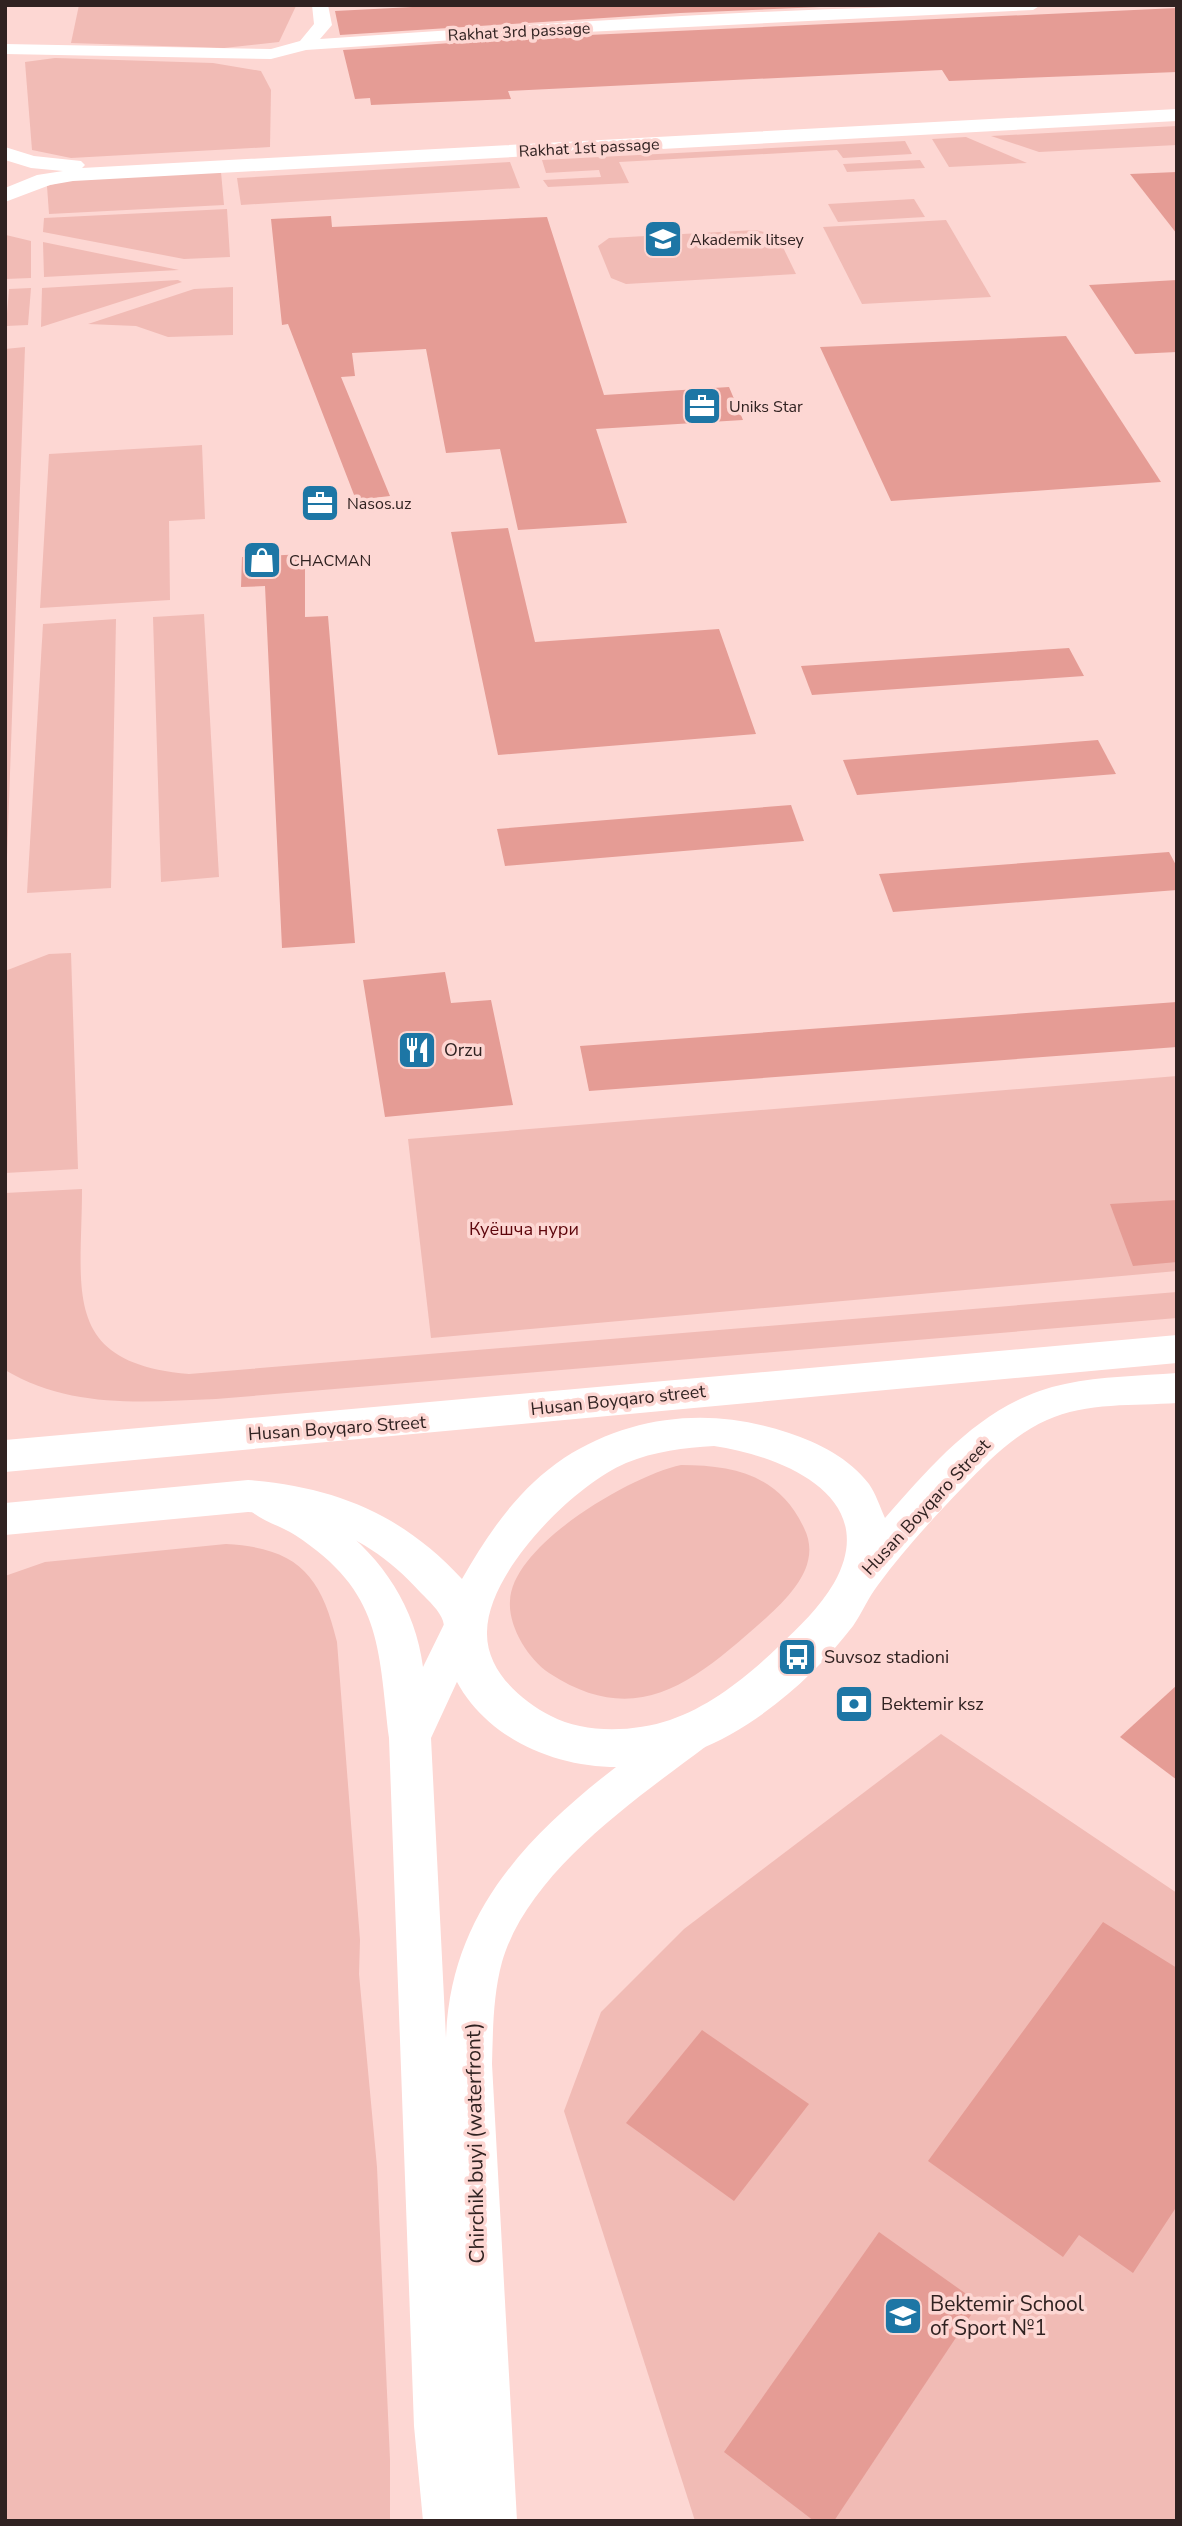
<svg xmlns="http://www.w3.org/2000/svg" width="1182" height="2526" font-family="'Nunito Sans',sans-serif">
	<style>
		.green { fill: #f1bbb5 }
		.building { fill: #e59c95 }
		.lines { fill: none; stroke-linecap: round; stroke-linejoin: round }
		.street { fill: #fff; fill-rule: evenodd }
		.secondary { fill: #fff; fill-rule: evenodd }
		.labels { text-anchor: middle; stroke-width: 7; stroke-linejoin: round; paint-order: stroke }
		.far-street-label { font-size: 16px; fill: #302221; stroke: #fdd7d3 }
		.far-poi-label { font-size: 16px; fill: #302221; stroke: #fdd7d3; text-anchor: start }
		.poi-label { font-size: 18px; fill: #302221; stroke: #fdd7d3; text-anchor: start }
		.park-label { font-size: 18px; fill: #5d050b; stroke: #fdd7d3 }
		.street-label { font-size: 18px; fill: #302221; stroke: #fdd7d3 }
		.near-street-label { font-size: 21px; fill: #302221; stroke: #fdd7d3 }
		.near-poi-label { font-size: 21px; fill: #302221; stroke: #fdd7d3; text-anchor: start }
	</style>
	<rect width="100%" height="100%" fill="#fdd7d3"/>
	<g class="green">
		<polygon points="79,5 296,5 296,6 279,42 224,48 71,43"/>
		<polygon points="55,58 213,63 261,71 271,90 270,147 71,158 32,150 25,62"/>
		<polygon points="1177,126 1177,145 1039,152 991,136"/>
		<polygon points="966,137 1027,163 949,167 932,139"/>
		<polygon points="905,141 912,154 843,158 837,150 619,162 629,183 548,187 543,180 601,177 599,170 546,173 542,160"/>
		<polygon points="920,160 925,168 847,172 843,164"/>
		<polygon points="510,162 520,188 241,205 237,178"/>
		<polygon points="221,172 224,205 49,214 47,186 68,180"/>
		<polygon points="914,199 925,217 838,222 828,204"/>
		<polygon points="227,209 230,257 184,259 43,232 44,218"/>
		<polygon points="946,220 991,297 862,304 823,227"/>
		<polygon points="756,230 777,235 796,274 626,284 611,278 598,246 609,238"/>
		<polygon points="6,235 31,241 31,278 5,279"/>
		<polygon points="43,242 179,270 44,277"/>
		<polygon points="178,280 182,282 41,327 42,288"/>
		<polygon points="233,287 233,335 168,337 136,326 88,324 194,289"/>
		<polygon points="31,288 28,325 6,326 9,289"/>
		<polygon points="25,347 6,887 5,353 5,349"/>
		<polygon points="202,445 205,519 169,521 170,600 40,608 49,454"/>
		<polygon points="204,614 219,877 161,882 153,617"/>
		<polygon points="116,619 111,888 27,893 43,624"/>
		<polygon points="71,953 78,1169 5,1173 5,971 49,954"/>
		<polygon points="1177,1076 1177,1271 431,1338 408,1139"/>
		<path d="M 82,1189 C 82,1290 60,1363 189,1374 L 1177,1292 L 1177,1318 L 216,1399 C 143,1402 70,1409 5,1370 L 5,1193 Z"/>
		<path d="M 681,1465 C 735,1465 780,1476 804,1528 C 822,1564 791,1595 766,1618 C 697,1679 639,1732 549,1673 C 528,1659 508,1626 510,1601 C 512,1544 633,1475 681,1465 Z"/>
		<path d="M 226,1544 C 298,1548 321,1575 337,1642 L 360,1940 L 359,1974 L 377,2167 L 390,2460 L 390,2521 L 5,2521 L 5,1576 L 45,1562 Z"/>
		<polygon points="941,1734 1177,1893 1177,2521 695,2521 564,2111 601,2012 684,1929"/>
	</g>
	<g class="building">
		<polygon points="451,5 868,5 680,13 340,35 335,11"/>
		<polygon points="1177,8 1177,72 949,81 942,70 508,91 511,99 371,105 370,98 355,99 343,50 545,37"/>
		<polygon points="1177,172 1177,234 1130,174"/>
		<polygon points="331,216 332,227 547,217 604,395 729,387 743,420 596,429 627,523 518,530 500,449 446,453 426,349 352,353 355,376 341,377 390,496 356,500 288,324 282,325 271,219"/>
		<polygon points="1177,280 1177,352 1135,354 1089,285"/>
		<polygon points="1066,336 1161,482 891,501 820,347"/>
		<polygon points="508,528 535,642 719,629 756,734 498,755 451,532"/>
		<polygon points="305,554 305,617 328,616 355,943 282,948 265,586 241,587 242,557"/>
		<polygon points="1069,648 1084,676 812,695 801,666"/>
		<polygon points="1098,740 1116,774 857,795 843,760"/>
		<polygon points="791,805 804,841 505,866 497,829"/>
		<polygon points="1169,852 1177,867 1177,890 893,912 879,874"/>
		<polygon points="445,972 451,1003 491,1000 513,1105 385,1117 363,980"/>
		<polygon points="1177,1002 1177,1047 589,1091 580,1046"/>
		<polygon points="1177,1200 1177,1262 1133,1266 1110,1204"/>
		<polygon points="1177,1685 1177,1780 1120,1737"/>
		<polygon points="1103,1922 1177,1968 1177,2206 1133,2273 1079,2235 1063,2257 928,2161"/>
		<polygon points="702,2030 809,2104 734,2201 626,2123"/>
		<polygon points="879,2232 979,2303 834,2521 814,2521 724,2452"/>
	</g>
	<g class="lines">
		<g class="street">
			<path d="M 312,5 L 328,5 L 332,25 L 320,39 C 560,23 801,5 1041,5 L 1033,10 L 545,34 L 306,50 L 271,59 L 5,54 L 5,44 L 271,49 L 300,41 L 314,24 Z"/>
			<path d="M 262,1486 C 344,1512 412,1579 423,1667 L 452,1608 L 466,1603 L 480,1608 L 486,1619 L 431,1738 L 446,2038 C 451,1887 564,1804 675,1723 L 690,1718 L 705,1723 L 711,1735 L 705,1747 C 633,1801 528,1873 502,1962 C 493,1995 493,2030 492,2064 L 517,2521 L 423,2521 L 414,2426 L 389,1738 C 378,1645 382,1592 295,1535 C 278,1524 252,1519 243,1501 L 248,1491 Z"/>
		</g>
		<g class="secondary">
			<polygon points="1177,109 1177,121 73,181 50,185 5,202 5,188 37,175 63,171 31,168 5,160 5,147 34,156 81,161 85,165 82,168"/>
			<polygon points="1177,1335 1177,1363 5,1472 5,1440"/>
			<path d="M 1177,1373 L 1177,1403 C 1135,1406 1086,1402 1047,1420 C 1015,1434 988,1461 964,1486 C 934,1517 903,1551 878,1585 C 868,1598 862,1613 853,1626 C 799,1696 712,1765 620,1767 C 546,1768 469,1730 446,1656 C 443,1645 446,1631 443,1621 C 440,1611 428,1600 421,1593 C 372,1538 319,1518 248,1512 L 5,1535 L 5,1503 L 248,1480 C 335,1487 402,1514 462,1579 C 489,1532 518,1489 564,1458 C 633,1414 713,1407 789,1433 C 819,1443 849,1458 869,1484 C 876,1494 880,1507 885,1518 C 936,1460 987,1400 1065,1384 C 1102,1376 1140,1376 1177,1373 ZM 714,1446 C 781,1456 883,1496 834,1583 C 820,1607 799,1627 779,1646 C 748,1676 711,1706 670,1720 C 634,1732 585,1734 551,1716 C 520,1700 486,1670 487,1632 C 488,1571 573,1486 626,1463 C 655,1451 684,1448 714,1446 Z"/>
		</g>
	</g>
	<defs>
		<g id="university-square" transform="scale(2.0125)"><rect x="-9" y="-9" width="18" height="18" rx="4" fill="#1d76a5" stroke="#fdd7d3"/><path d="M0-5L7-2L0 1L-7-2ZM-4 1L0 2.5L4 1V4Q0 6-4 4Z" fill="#fff"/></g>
		<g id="office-square" transform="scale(2.0125)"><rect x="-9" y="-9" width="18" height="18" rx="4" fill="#1d76a5" stroke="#fdd7d3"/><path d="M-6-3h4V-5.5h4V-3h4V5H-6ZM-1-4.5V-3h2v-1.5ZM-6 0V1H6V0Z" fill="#fff"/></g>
		<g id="shop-square" transform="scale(2.0125)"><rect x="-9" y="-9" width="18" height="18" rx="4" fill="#1d76a5" stroke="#fdd7d3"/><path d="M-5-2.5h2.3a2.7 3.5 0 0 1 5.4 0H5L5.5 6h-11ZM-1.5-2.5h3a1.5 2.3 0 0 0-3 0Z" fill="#fff"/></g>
		<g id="restaurant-square" transform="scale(2.0125)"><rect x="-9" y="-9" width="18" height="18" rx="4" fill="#1d76a5" stroke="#fdd7d3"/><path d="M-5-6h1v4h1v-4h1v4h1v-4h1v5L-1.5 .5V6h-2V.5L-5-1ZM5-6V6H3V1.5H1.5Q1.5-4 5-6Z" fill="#fff"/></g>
		<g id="bus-square" transform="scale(2.0125)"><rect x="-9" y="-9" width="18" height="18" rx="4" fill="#1d76a5" stroke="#fdd7d3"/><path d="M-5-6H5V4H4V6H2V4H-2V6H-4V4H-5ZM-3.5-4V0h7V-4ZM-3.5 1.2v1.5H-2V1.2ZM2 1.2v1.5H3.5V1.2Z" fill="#fff"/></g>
		<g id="bank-square" transform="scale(2.0125)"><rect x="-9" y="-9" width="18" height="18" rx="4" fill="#1d76a5" stroke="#fdd7d3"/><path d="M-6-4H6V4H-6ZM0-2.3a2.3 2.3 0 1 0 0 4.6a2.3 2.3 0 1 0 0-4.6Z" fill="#fff"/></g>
		<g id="school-square" transform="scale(2.0125)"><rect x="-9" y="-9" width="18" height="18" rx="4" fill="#1d76a5" stroke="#fdd7d3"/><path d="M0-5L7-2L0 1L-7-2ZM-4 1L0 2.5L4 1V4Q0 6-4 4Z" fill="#fff"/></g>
	</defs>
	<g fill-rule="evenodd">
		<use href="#university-square" x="663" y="239"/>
		<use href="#office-square" x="702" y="406"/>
		<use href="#office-square" x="320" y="503"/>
		<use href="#shop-square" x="262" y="560"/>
		<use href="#restaurant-square" x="417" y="1050"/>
		<use href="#bus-square" x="797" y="1657"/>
		<use href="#bank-square" x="854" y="1704"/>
		<use href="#school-square" x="903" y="2316"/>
	</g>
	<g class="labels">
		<g class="far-street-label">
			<text transform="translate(519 31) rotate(-3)" y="6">Rakhat 3rd passage</text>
			<text transform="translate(589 147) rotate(-3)" y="6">Rakhat 1st passage</text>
		</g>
		<g class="far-poi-label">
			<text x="690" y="245">Akademik litsey</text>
			<text x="729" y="412">Uniks Star</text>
			<text x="347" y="509">Nasos.uz</text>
			<text x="289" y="566">CHACMAN</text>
		</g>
		<g class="poi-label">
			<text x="444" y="1056">Orzu</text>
			<text x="824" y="1663">Suvsoz stadioni</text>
			<text x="881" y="1710">Bektemir ksz</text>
		</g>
		<g class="park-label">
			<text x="524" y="1235">Куёшча нури</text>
		</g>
		<g class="street-label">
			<text transform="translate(618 1400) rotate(-6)" y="6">Husan Boyqaro street</text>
			<text transform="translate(337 1428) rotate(-4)" y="6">Husan Boyqaro Street</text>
			<text transform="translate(926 1507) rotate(-47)" y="6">Husan Boyqaro Street</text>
		</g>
		<g class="near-street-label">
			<text transform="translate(475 2143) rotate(-91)" y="7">Chirchik buyi (waterfront)</text>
		</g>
		<g class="near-poi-label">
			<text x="930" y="2311">Bektemir School<tspan x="930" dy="24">of Sport №1</tspan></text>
		</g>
	</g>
	<rect width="1182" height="2526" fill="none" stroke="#302221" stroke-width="14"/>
</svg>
